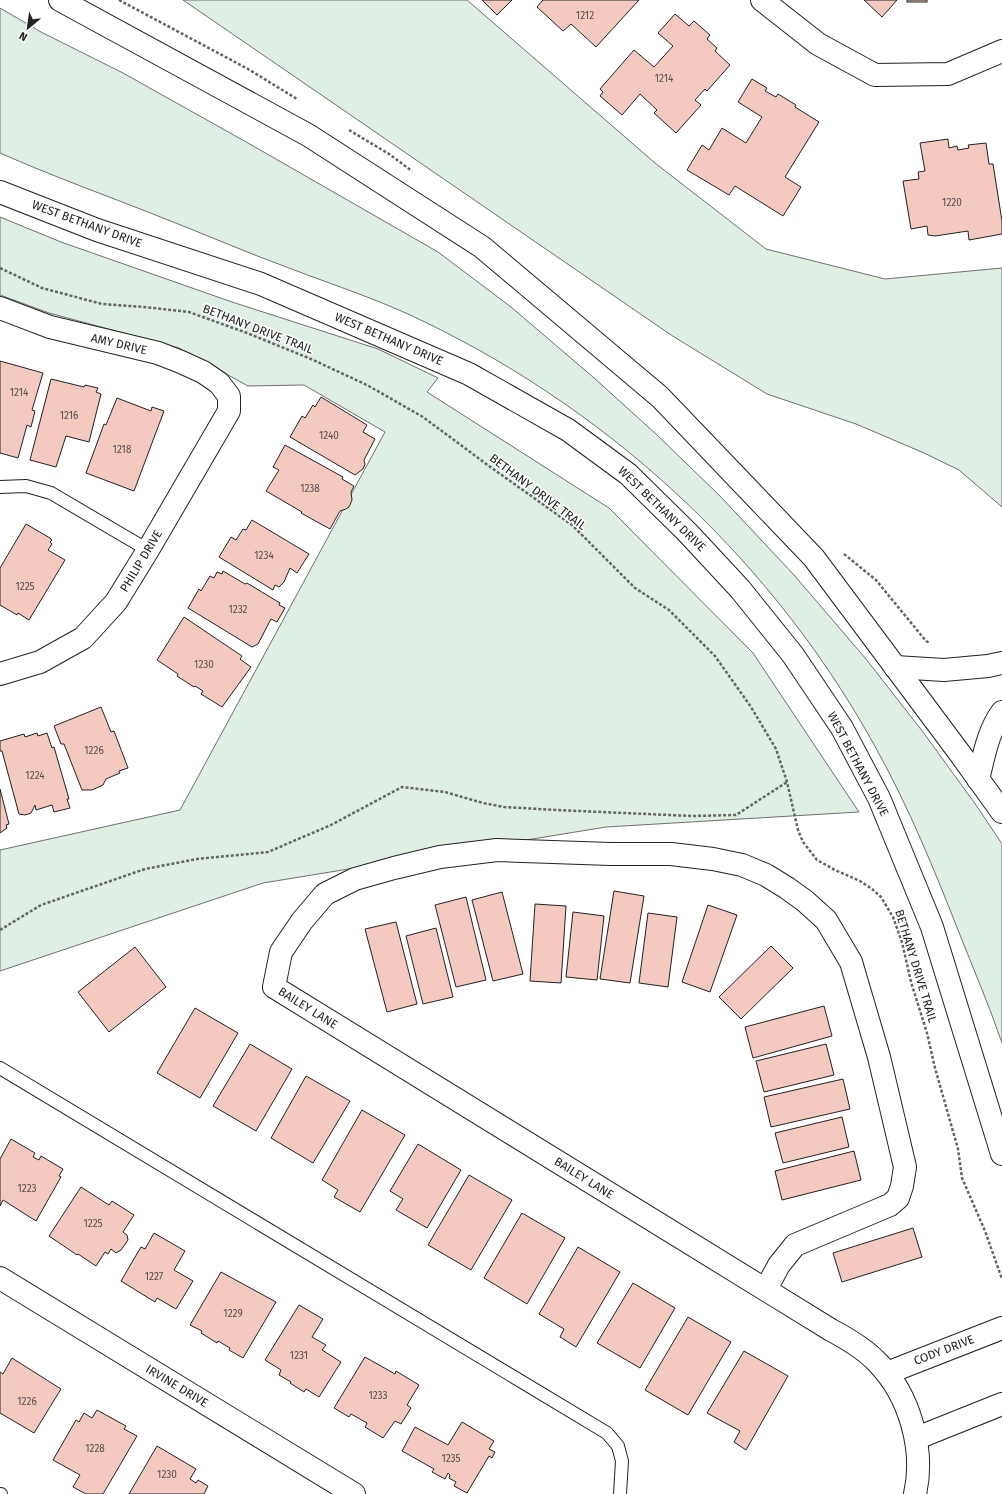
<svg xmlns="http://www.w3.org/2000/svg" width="1002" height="1494" font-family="'Fira Sans',sans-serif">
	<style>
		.green { fill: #e0efe3; stroke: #6f6f6f }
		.building { fill: #f3c9c0; stroke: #222 }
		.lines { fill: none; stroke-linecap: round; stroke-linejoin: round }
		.lane-casing { stroke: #222; stroke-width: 14 }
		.street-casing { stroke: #222; stroke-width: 24 }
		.secondary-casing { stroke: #222; stroke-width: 24 }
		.path { stroke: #646464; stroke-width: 2.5; stroke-dasharray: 3 2; stroke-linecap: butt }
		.lane { stroke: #fff; stroke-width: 12 }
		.street { stroke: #fff; stroke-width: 22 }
		.secondary { stroke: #fff; stroke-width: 22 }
		.labels { text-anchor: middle; stroke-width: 3; stroke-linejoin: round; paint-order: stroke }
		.number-label { font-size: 10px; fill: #564c4a }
		.street-label { font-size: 12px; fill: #222; stroke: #fff }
	</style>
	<rect width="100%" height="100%" fill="#fff"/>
	<g class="green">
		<polygon points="183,0 467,0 655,163 766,249 885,279 1002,268 1002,507 959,470 924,453 856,424 767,394 671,335"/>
		<path d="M 0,8 L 41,32 L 123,73 L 248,143 L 438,252 L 511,307 L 593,377 L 656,434 L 720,496 L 794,575 L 866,659 L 923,732 L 976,805 L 1002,844 L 1002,1043 C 989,1005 973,968 958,930 C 934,869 909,808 877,750 C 776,565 616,415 427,323 C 383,301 336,286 289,268 C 245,252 202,233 158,216 C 105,195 52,176 0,153 Z"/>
		<polygon points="0,217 61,242 232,302 378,349 438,378 427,392 609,508 753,653 859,812 606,827 263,883 0,971 0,850 180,810 385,432 304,385 248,386 179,348 49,313 0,295"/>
	</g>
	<g class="building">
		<polygon points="482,0 512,0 497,15"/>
		<polygon points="543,0 639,0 596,47 571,24 563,31 537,7"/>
		<polygon points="864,0 897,0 882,17"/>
		<rect x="907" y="0" width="20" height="2"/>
		<polygon points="675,14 689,26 694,21 710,35 707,39 717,48 715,51 730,65 707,91 705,89 695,100 701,105 676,133 654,113 657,110 640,94 622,115 600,96 603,92 600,89 634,50 654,67 673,46 658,33"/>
		<polygon points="752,79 767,88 765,91 776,97 778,94 796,105 795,107 819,122 785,177 801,187 783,216 735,186 729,195 687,170 702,145 709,150 722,128 746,143 762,117 738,102"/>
		<polygon points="948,139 949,148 957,146 958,150 969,148 968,145 986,143 989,164 993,164 1002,221 1002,234 969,240 968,231 935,236 928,235 927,226 911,229 903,181 919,179 918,172 925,171 920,143"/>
		<polygon points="0,361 43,373 32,410 35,411 31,427 27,425 18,458 0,453"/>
		<polygon points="51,379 84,387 85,385 98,388 96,392 101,394 89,442 66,436 56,467 30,460"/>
		<polygon points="321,397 367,425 363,432 375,439 364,460 365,464 363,469 355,475 290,437 302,416 305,418 313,405 315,407"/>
		<polygon points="117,398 151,411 152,407 164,411 134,491 86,473 104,424 106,425"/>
		<polygon points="285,445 343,477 342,479 354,486 351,492 352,500 349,507 346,509 340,511 330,529 301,513 302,512 266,491 279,470 273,467"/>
		<polygon points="252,520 309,554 297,573 290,568 284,582 279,587 275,585 273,590 219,557 231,537 236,540 243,529 246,530"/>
		<polygon points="26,524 50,538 52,540 50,542 52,544 48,550 65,560 29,620 18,613 17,615 0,605 0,568"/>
		<polygon points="223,571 245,584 247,583 280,603 279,605 285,608 277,622 271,619 258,644 252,647 188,608 199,589 201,591 210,576 214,578 217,572 222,574"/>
		<polygon points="184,617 242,656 240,659 251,667 222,707 201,694 203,691 195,686 194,687 177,676 178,674 157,660"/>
		<polygon points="101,707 111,732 114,731 128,768 119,771 120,773 106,779 103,785 92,790 82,790 64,744 61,744 54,726"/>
		<polygon points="37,733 38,736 47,733 52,748 54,747 69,799 67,799 70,808 54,812 52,805 36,810 35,805 31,813 25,815 19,814 2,751 0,751 0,741 24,734 25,737"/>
		<polygon points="0,789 9,824 6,825 7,828 0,833"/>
		<polygon points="614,891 644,896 630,983 600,979"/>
		<polygon points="502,892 523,974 493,981 472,900"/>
		<polygon points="466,897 486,980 456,987 435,905"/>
		<polygon points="535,904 566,906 561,983 530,981"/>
		<polygon points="708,905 737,915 710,992 682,982"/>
		<polygon points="573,912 604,916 597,980 566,977"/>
		<polygon points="648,913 677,917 668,987 639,983"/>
		<polygon points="396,922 417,1004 387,1012 365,929"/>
		<polygon points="436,928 453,997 423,1004 406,936"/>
		<polygon points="771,946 793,968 741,1019 719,997"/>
		<polygon points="135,947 166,987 109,1032 78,992"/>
		<polygon points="824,1006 832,1036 753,1058 745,1027"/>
		<polygon points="195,1008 238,1033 200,1098 157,1073"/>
		<polygon points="250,1044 292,1069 256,1131 213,1106"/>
		<polygon points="826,1044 834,1075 764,1092 756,1061"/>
		<polygon points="306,1076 350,1101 313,1163 271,1138"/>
		<polygon points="843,1079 850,1109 771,1127 764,1097"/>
		<polygon points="362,1110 405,1135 360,1212 334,1197 338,1190 322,1180"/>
		<polygon points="842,1117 849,1147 783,1163 775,1133"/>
		<polygon points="11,1139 35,1153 33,1157 39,1160 41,1156 63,1169 59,1176 61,1177 36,1221 3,1200 0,1206 0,1159"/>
		<polygon points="418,1144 461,1170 427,1228 396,1210 403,1199 390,1191"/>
		<polygon points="854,1151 861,1180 782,1200 775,1171"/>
		<polygon points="469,1175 512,1200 471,1270 428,1245"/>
		<polygon points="81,1187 109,1205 112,1201 134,1215 123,1232 127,1235 128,1240 121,1250 116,1253 111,1249 108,1254 105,1252 96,1266 78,1254 77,1255 49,1236"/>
		<polygon points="522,1213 565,1238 527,1304 484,1278"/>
		<polygon points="913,1228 922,1257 842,1282 833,1253"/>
		<polygon points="154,1233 185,1251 174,1270 193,1281 176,1309 157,1298 155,1302 121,1281 141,1247 145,1249"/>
		<polygon points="578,1247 620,1272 576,1347 560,1337 564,1329 539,1314"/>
		<polygon points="221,1272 276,1302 243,1358 229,1350 230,1348 218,1341 217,1343 201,1333 202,1331 190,1325"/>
		<polygon points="633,1283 675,1308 640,1368 597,1343"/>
		<polygon points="299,1305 323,1319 312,1337 326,1345 322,1350 341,1362 319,1397 306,1389 304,1392 290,1383 291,1382 279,1375 281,1370 265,1360"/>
		<polygon points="688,1317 731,1342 688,1415 645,1390"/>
		<polygon points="744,1351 788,1376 746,1450 734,1442 740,1431 707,1413"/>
		<polygon points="365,1357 395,1374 396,1371 419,1385 407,1405 411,1408 401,1424 395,1421 383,1438 365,1427 367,1423 351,1414 349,1417 334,1408"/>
		<polygon points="12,1358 61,1389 34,1433 0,1413 0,1372 3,1374"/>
		<polygon points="97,1410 126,1426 124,1429 137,1436 103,1494 86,1494 73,1487 80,1475 53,1460 76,1420 79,1422 84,1413 92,1418"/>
		<polygon points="462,1422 494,1441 489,1449 495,1452 492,1458 489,1456 467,1493 454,1486 456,1482 449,1478 450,1475 448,1473 445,1479 432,1472 434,1469 402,1451 415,1427 448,1445"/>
		<polygon points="157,1446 196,1469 190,1479 196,1483 198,1480 208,1486 204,1494 129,1494"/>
	</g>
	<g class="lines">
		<g class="lane-casing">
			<g id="lane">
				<polyline points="0,487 26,486 51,493 148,550"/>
				<polyline points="0,1068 607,1433 618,1446 622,1461 620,1494"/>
				<polyline points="0,1494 1,1494"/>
			</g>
		</g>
		<g class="street-casing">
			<g id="street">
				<polyline points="762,0 818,44 875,75 948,74 1002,51"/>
				<polyline points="0,308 50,327 158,353 181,362 203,372 219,383 229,396 229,411 148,550 116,602 83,638 40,662 0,674"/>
				<polyline points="895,667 944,670 988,666 1002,663"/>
				<path d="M 978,779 C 984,756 988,731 1002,712"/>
				<polyline points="0,1278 354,1494"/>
				<path d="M 766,1289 L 779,1265 L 795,1245 L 890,1205 L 898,1198 L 902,1186 L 905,1167 L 879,1057 L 851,962 L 826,920 L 805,901 L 787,888 L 766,875 L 742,865 L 713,859 L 671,854 L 611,854 L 497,850 L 440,857 L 394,868 L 355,879 L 325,894 L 302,921 L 281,952 L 274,987 L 831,1330 C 848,1339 865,1349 878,1363 C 910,1396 925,1450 915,1494"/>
				<polyline points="887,1373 1002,1328"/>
				<polyline points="917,1438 1002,1404"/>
			</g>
		</g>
		<g class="secondary-casing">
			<g id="secondary">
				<polyline points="60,0 308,135 482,247 660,397 814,558 961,755 1002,812"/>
				<polyline points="0,192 97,230 261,284 469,374 568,430 628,474 687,532 740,589 793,655 842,728 879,798 932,927 1002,1154"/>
			</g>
		</g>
		<g class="path">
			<polyline points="119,0 248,69 297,99"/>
			<polyline points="349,130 389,154 412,171"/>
			<polyline points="0,268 42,288 102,304 144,307 189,312 247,333 311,359 367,385 423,417 489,466 572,525 635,588 669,610 715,656 751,707 776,749 787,782 798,830 803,842 817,860 835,870 860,881 872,889 881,897 893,917 902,942 911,982 927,1033 935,1068 958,1149 962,1178 985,1231 1002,1279"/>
			<polyline points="844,554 876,580 926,641 930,643"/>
			<polyline points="0,930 41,905 145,869 197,859 268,852 331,825 402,787 445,792 483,803 504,807 556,810 692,816 736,815 787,782"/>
		</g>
		<use href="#lane" class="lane"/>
		<use href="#street" class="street"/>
		<use href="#secondary" class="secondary"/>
	</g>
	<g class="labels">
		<g class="number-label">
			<text x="585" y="19">1212</text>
			<text x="664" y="82">1214</text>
			<text x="952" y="206">1220</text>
			<text x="19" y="396">1214</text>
			<text x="69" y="419">1216</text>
			<text x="329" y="439">1240</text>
			<text x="122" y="453">1218</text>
			<text x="310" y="492">1238</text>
			<text x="264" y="559">1234</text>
			<text x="25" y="590">1225</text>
			<text x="238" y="613">1232</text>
			<text x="204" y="668">1230</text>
			<text x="94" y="754">1226</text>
			<text x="35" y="779">1224</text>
			<text x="27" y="1192">1223</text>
			<text x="93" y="1227">1225</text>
			<text x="154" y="1280">1227</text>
			<text x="233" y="1317">1229</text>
			<text x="299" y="1359">1231</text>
			<text x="378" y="1399">1233</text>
			<text x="27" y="1405">1226</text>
			<text x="95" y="1452">1228</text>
			<text x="451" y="1462">1235</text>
			<text x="167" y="1478">1230</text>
		</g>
		<g class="street-label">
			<text transform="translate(87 224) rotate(20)" y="4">WEST BETHANY DRIVE</text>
			<text transform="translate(258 329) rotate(21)" y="4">BETHANY DRIVE TRAIL</text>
			<text transform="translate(389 339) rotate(23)" y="4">WEST BETHANY DRIVE</text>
			<text transform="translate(119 344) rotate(13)" y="4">AMY DRIVE</text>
			<text transform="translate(538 492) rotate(37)" y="4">BETHANY DRIVE TRAIL</text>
			<text transform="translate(662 509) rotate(44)" y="4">WEST BETHANY DRIVE</text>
			<text transform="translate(141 561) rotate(-59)" y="4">PHILIP DRIVE</text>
			<text transform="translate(858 764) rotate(62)" y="4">WEST BETHANY DRIVE</text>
			<text transform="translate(916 966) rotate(73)" y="4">BETHANY DRIVE TRAIL</text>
			<text transform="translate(308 1008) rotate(32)" y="4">BAILEY LANE</text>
			<text transform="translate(584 1178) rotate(32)" y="4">BAILEY LANE</text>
			<text transform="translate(944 1350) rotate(-21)" y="4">CODY DRIVE</text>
			<text transform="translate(177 1386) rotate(31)" y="4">IRVINE DRIVE</text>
		</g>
	</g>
	<g transform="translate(28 28) rotate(209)" stroke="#ffffff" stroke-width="3" paint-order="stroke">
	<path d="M0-3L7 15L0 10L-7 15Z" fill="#222222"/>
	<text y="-6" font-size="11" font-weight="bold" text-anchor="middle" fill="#222222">N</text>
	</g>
</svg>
